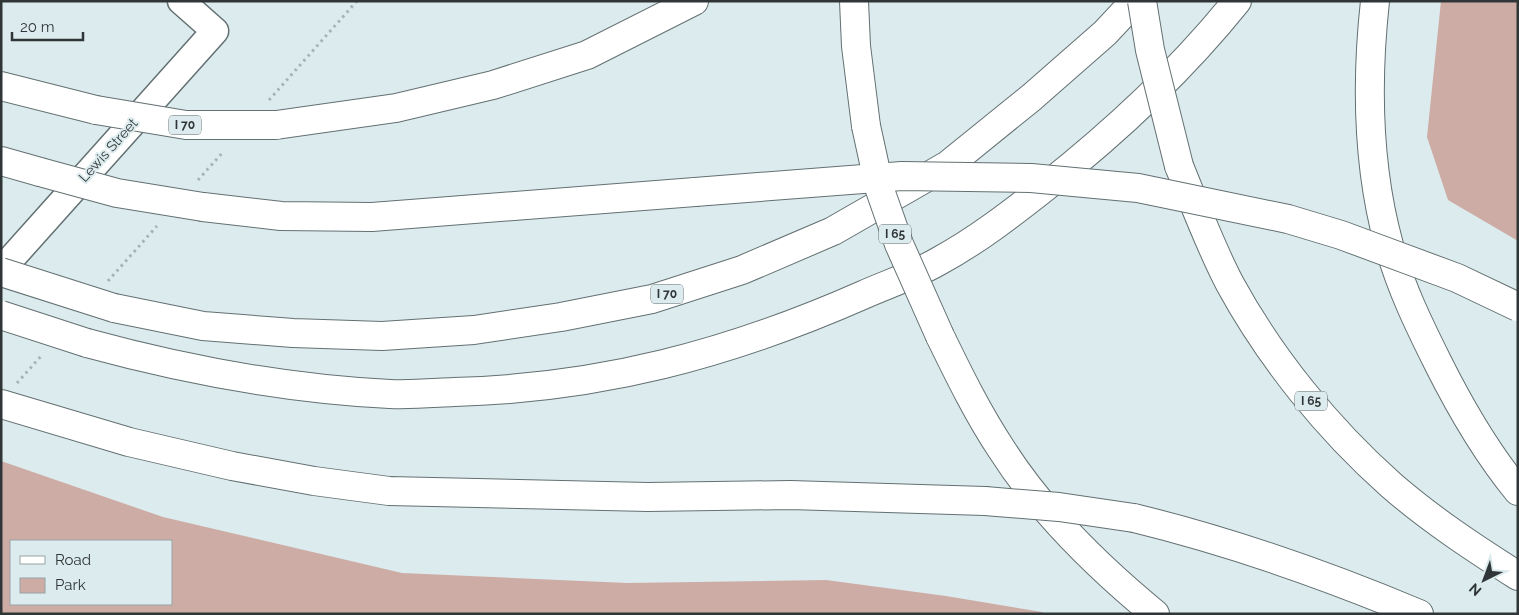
<svg xmlns="http://www.w3.org/2000/svg" width="1519" height="615" font-family="Raleway,sans-serif">
	<style>
		.green { fill: #ceaca6; fill-rule: evenodd }
		.lines { fill: none; stroke-linecap: round; stroke-linejoin: round }
		.street-casing { stroke: #637072; stroke-width: 29 }
		.highway-casing { stroke: #637072; stroke-width: 30 }
		.path { stroke: #a7b3b4; stroke-width: 3; stroke-dasharray: 2.5 4; stroke-linecap: butt }
		.street { stroke: #fff; stroke-width: 26 }
		.highway { stroke: #fff; stroke-width: 28 }
		.highway-bridge-casing { stroke: #637072; stroke-width: 30; stroke-linecap: butt }
		.highway-bridge { stroke: #fff; stroke-width: 28 }
		.labels { text-anchor: middle; stroke-width: 4; stroke-linejoin: round; paint-order: stroke }
		.shield { fill: #dcebed; stroke: #646c6e; stroke-width: 1 }
		.shield-label { font-size: 12px; font-weight: bold; fill: #303637 }
		.street-label { font-size: 14px; fill: #303637; stroke: #dcebed }
	</style>
	<rect width="100%" height="100%" fill="#dcebed"/>
	<g class="green">
		<polygon points="1441,1 1518,1 1518,241 1448,200 1427,137"/>
		<path d="M 1,461 L 163,517 L 402,573 L 627,583 L 826,580 L 946,596 L 1042,612 L 1044,614 L 1,614 ZM 11,541 L 171,541 L 171,604 L 11,604 Z"/>
	</g>
	<g class="lines">
		<g class="street-casing">
			<polyline id="street" points="1,270 215,31 181,1"/>
		</g>
		<g class="highway-casing">
			<g id="highway">
				<polyline points="854,1 856,46 866,126"/>
				<path d="M 1375,1 C 1366,83 1367,165 1389,245 C 1400,286 1419,325 1438,363 C 1461,409 1485,451 1518,491"/>
				<polyline points="1,86 96,110"/>
				<polyline points="276,125 396,108 493,85 587,55 694,1"/>
				<polyline points="1,161 40,172"/>
				<path d="M 1179,166 C 1195,205 1210,246 1230,284 C 1271,359 1328,429 1391,485 C 1430,519 1474,548 1518,576"/>
				<polyline points="203,207 281,216 372,217 695,192"/>
				<polyline points="114,308 203,326 293,333 382,336 474,330 561,317 652,299 742,270 833,231 948,165 1032,97 1105,33 1135,1"/>
				<path d="M 940,336 C 959,375 978,414 1002,450 C 1042,513 1098,567 1155,614"/>
				<path d="M 87,343 C 186,370 288,389 390,394 C 411,395 433,393 454,392 C 601,388 729,354 863,295 C 888,284 915,275 939,261 C 976,241 1011,214 1044,188 C 1115,132 1180,72 1237,1"/>
				<polyline points="1,404 129,442 232,466 314,481 389,491 648,497 790,495 985,501"/>
				<path d="M 1134,518 C 1232,542 1326,575 1419,614"/>
			</g>
		</g>
		<g class="path">
			<polyline points="269,100 357,1"/>
			<polyline points="198,180 224,151"/>
			<polyline points="108,281 157,226"/>
			<polyline points="17,383 42,355"/>
		</g>
		<use href="#street" class="street"/>
		<use href="#highway" class="highway"/>
		<g class="highway-bridge-casing">
			<g id="highway-bridge">
				<polyline points="1142,1 1150,50 1179,166"/>
				<polyline points="96,110 186,125 276,125"/>
				<polyline points="866,126 880,190 899,244 940,336"/>
				<polyline points="40,172 117,193 203,207"/>
				<polyline points="695,192 902,176 1031,178 1138,188 1288,219 1341,235 1457,278 1518,307"/>
				<polyline points="1,272 114,308"/>
				<polyline points="1,315 87,343"/>
				<polyline points="985,501 1059,507 1134,518"/>
			</g>
		</g>
		<use href="#highway-bridge" class="highway-bridge"/>
	</g>
	<g class="labels">
		<g class="shield">
			<rect x="169" y="115.5" width="32" height="19" rx="4"/>
			<rect x="879" y="224.5" width="32" height="19" rx="4"/>
			<rect x="651" y="284.5" width="32" height="19" rx="4"/>
			<rect x="1295" y="391.5" width="32" height="19" rx="4"/>
		</g>
		<g class="shield-label">
			<text x="185" y="129">I 70</text>
			<text x="895" y="238">I 65</text>
			<text x="667" y="298">I 70</text>
			<text x="1311" y="405">I 65</text>
		</g>
		<g class="street-label">
			<text transform="translate(108 150) rotate(-48)" y="5">Lewis Street</text>
		</g>
	</g>
	<rect width="1519" height="615" fill="none" stroke="#303637" stroke-width="5"/>
	<rect x="10" y="540" width="162" height="65" fill="#dcebed" stroke="#97a3a4"/>
	<rect x="20" y="556" width="25" height="8" fill="#ffffff" stroke="#97a3a4"/>
	<text x="55" y="565" font-size="15" fill="#303637">Road</text>
	<rect x="20" y="578" width="25" height="15" fill="#ceaca6" stroke="#97a3a4"/>
	<text x="55" y="590" font-size="15" fill="#303637">Park</text>
	<g transform="translate(1484 580) rotate(222)" stroke="#dcebed" stroke-width="4" paint-order="stroke">
	<path d="M0-4L9 19L0 12L-9 19Z" fill="#303637"/>
	<text y="-8" font-size="14" font-weight="bold" text-anchor="middle" fill="#303637">N</text>
	</g>
	<path d="M12 32v8h71v-8" fill="none" stroke="#303637" stroke-width="2.5"/>
	<text x="20" y="32" font-size="15" fill="#303637" stroke="#dcebed" stroke-width="4" paint-order="stroke">20 m</text>
</svg>
